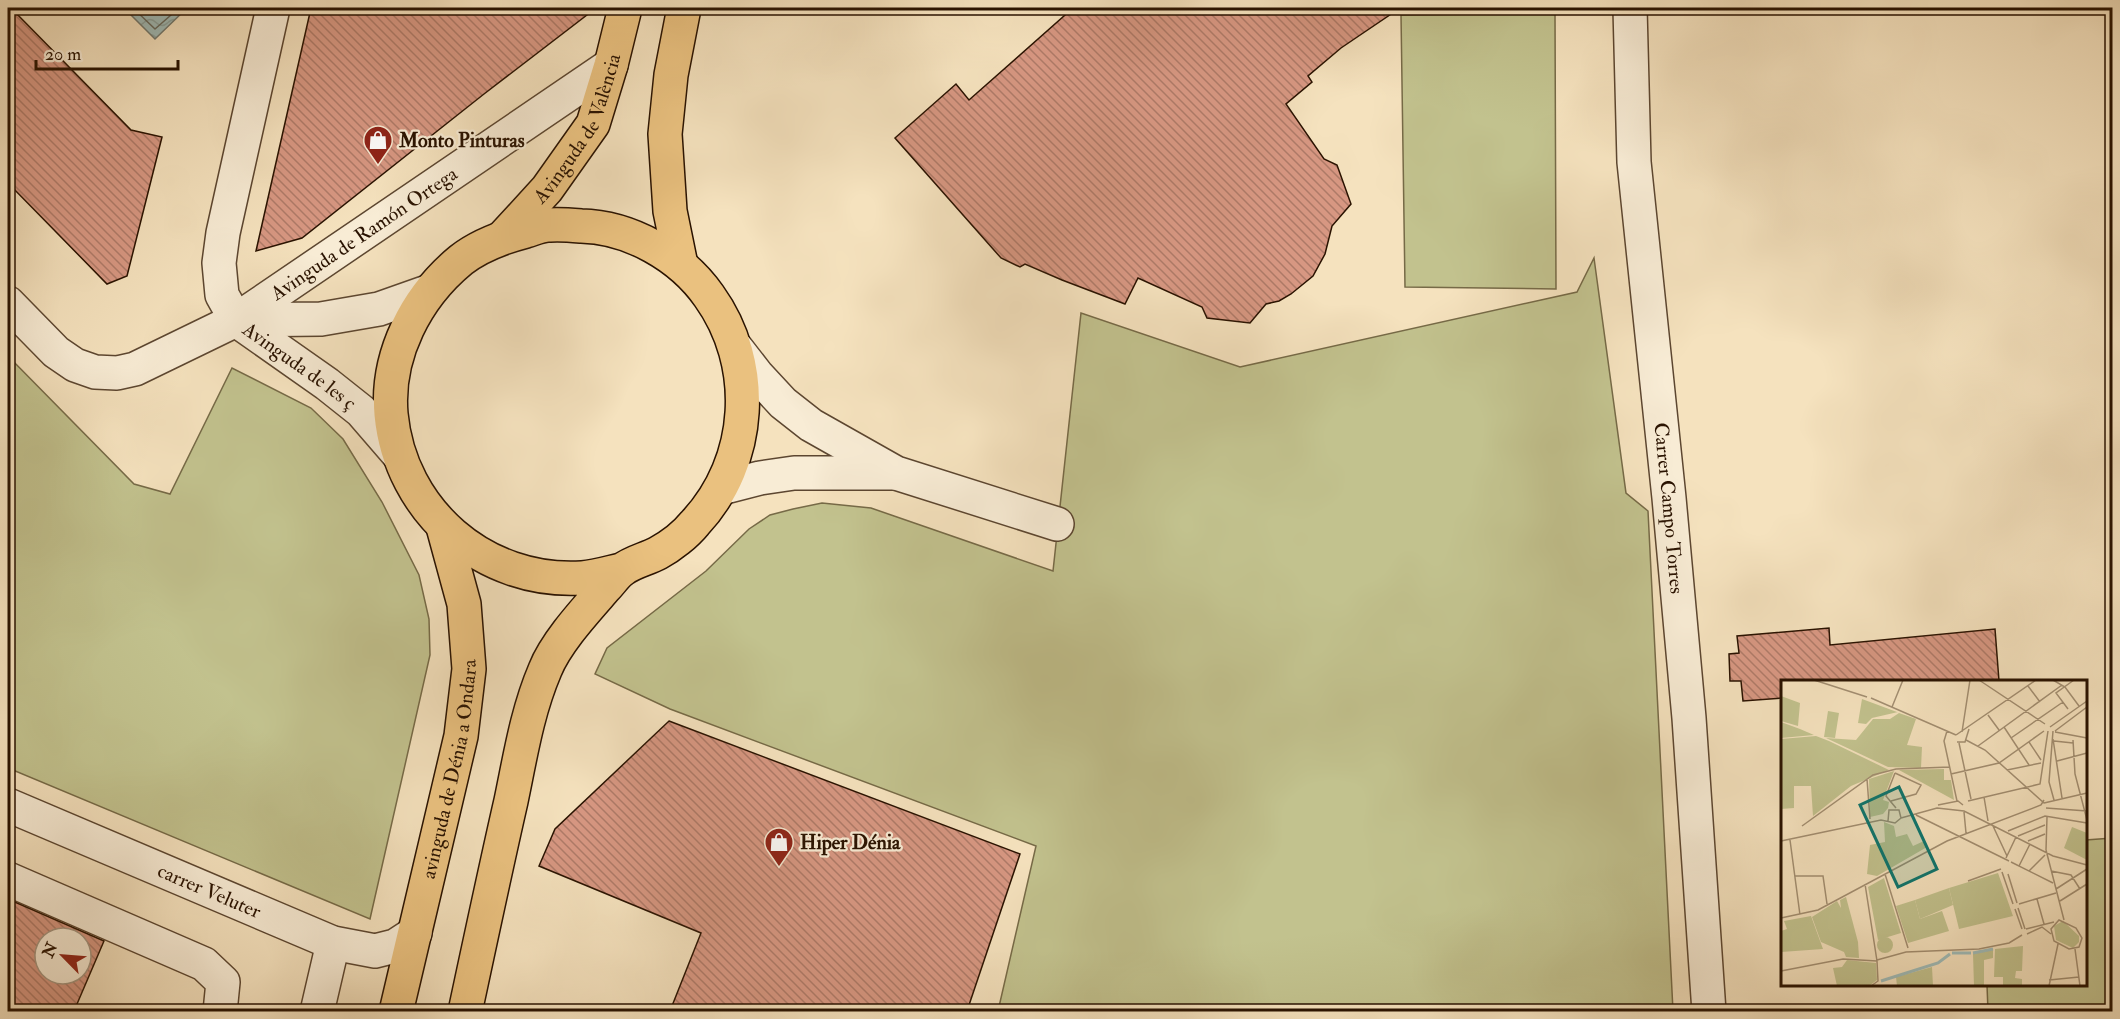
<svg xmlns="http://www.w3.org/2000/svg" width="2120" height="1019" font-family="'IM FELL Double Pica',serif">
	<style>
		.grass { fill: #c2c28e; stroke: #766a47; stroke-width: 1.5 }
		.water { fill: url(#water-waves); stroke: #70786f; stroke-width: 1.5 }
		.lines { fill: none; stroke-linecap: round; stroke-linejoin: round }
		.shore { stroke: #64675c; stroke-width: 1.5 }
		.building { fill: url(#building-back-hatch); stroke: #291200; stroke-width: 1.5; fill-rule: evenodd }
		.minor-casing { stroke: #5c4630; stroke-width: 36 }
		.major-casing { stroke: #291200; stroke-width: 36 }
		.minor { stroke: #f8ecd5; stroke-width: 33 }
		.major { stroke: #eac17f; stroke-width: 33 }
		.labels { text-anchor: middle; stroke-width: 4.5; stroke-linejoin: round; paint-order: stroke }
		.street-label { font-size: 20px; fill: #291200; stroke: #f8ecd5 }
		.poi-label { font-size: 20px; font-weight: bold; fill: #291200; stroke: #f8ecd5; text-anchor: start }
		.inset-river { fill: none; stroke: #9fbcb9; stroke-width: 3 }
		.inset-road { fill: none; stroke: #a38f72; stroke-width: 1.5 }
		.view { fill: #0f766e; fill-opacity: 0.15; stroke: #0f766e; stroke-width: 3 }
		.inset-edge { fill: none; stroke: #291200; stroke-width: 3 }
	</style>
	<defs>
		<pattern id="water-waves" width="16" height="10" patternUnits="userSpaceOnUse" patternTransform="scale(1.5)"><rect width="16" height="10" fill="#9fbcb9"/><path d="M0 5q4-4 8 0t8 0" fill="none" stroke="#89a19d"/></pattern>
		<pattern id="building-back-hatch" width="6" height="6" patternUnits="userSpaceOnUse" patternTransform="scale(1.5)"><rect width="6" height="6" fill="#d79782"/><path d="M-1 5l2 2M0 0l6 6M5-1l2 2" fill="none" stroke="#ae7a68"/></pattern>
	</defs>
	<rect width="100%" height="100%" fill="#f5e2be"/>
	<filter id="stains"><feTurbulence type="fractalNoise" baseFrequency=".00333" numOctaves="4"/><feColorMatrix values="0 0 0 0 .2 0 0 0 0 .09 0 0 0 0 .02 0 0 0 .5 -.17"/></filter>
	<radialGradient id="worn" r=".72"><stop offset=".6" stop-color="#630" stop-opacity="0"/><stop offset="1" stop-color="#630" stop-opacity=".3"/></radialGradient>
	<g class="grass">
		<polygon points="1555,13 1556,289 1405,287 1401,15"/>
		<polygon points="1594,258 1626,493 1648,511 1673,1011 998,1011 1036,846 670,709 595,674 607,648 706,571 749,529 770,515 793,509 822,503 871,508 1053,571 1081,313 1240,367 1577,292"/>
		<polygon points="8,356 134,484 170,494 232,368 311,408 343,439 382,502 419,575 429,619 430,655 370,919 8,768"/>
		<polygon points="2112,838 2112,1011 1988,1011 1987,985 2086,984 2086,840"/>
	</g>
	<polygon class="water" points="124,8 187,8 155,39"/>
	<g class="lines">
		<polyline class="shore" points="133,8 155,29 179,8"/>
	</g>
	<g class="building">
		<polygon points="8,8 11,8 131,130 162,137 127,276 107,284 8,183"/>
		<polygon points="311,8 596,8 484,94 302,238 256,251"/>
		<polygon points="1073,8 1400,8 1341,48 1308,76 1312,82 1286,104 1324,159 1337,165 1351,204 1332,226 1325,254 1313,276 1291,294 1279,301 1266,304 1250,323 1207,318 1202,307 1138,278 1125,304 1062,280 1025,264 1020,267 1001,258 895,138 956,84 969,100"/>
		<polygon points="1829,628 1830,645 1995,629 1999,681 1782,681 1782,698 1743,701 1741,681 1730,681 1729,654 1739,653 1737,636"/>
		<polygon points="669,721 1020,854 967,1011 670,1011 701,933 539,866 555,829"/>
		<path d="M 8,899 L 104,941 L 74,1011 L 8,1011 ZM 45,938 L 81,938 L 81,974 L 45,974 Z"/>
	</g>
	<g class="lines">
		<g class="minor-casing">
			<g id="minor">
				<path id="s1" d="M 273,8 L 223,233 L 219,263 L 222,295 L 236,320 L 327,384 L 361,411 L 399,455"/>
				<path id="s2" d="M 1630,8 L 1634,162 L 1669,498 L 1689,718 L 1709,1012"/>
				<path id="s3" d="M 8,303 L 56,352 L 75,365 L 95,372 L 117,373 L 135,369 L 236,320 L 611,65"/>
				<polyline points="236,320 321,319 379,309 430,291"/>
				<polyline points="736,348 757,375 783,403 811,425 896,473 1057,524"/>
				<polyline points="721,488 760,478 794,473 895,473"/>
				<path id="s4" d="M 8,805 L 333,943 L 375,951 L 395,946 L 415,933"/>
				<polyline points="8,879 204,964 223,982 220,1012"/>
				<polyline points="317,1012 333,943"/>
			</g>
		</g>
		<g class="major-casing">
			<g id="major">
				<path id="s5" d="M 503,237 L 547,189 L 593,124 L 611,65 L 625,8"/>
				<polyline points="681,265 670,211 665,134 671,75 684,8"/>
				<path id="s6" d="M 396,1012 L 461,736 L 469,669 L 464,604 L 443,527"/>
				<path d="M 465,1012 C 480,942 495,871 511,801 C 520,758 527,712 545,670 C 556,642 586,610 606,587 C 611,582 616,574 622,570 C 632,562 647,559 658,553 C 671,546 686,534 695,523 C 753,461 758,364 709,296 C 681,256 630,227 581,226 C 570,225 559,224 549,225 C 541,225 533,229 526,231 C 503,237 479,246 461,260 C 416,297 386,355 391,414 C 400,511 484,584 582,578 C 595,577 608,573 621,570"/>
			</g>
		</g>
		<use href="#minor" class="minor"/>
		<use href="#major" class="major"/>
	</g>
	<defs>
		<g id="shop-pin" transform="scale(1.5)"><path d="M0 17L-7.5 6A9.5 9.5 0 1 1 7.5 6Z" fill="#8f2418" stroke="#f8ecd5"/><path d="M-5-2.5h2.3a2.7 3.5 0 0 1 5.4 0H5L5.5 6h-11ZM-1.5-2.5h3a1.5 2.3 0 0 0-3 0Z" fill="#fff"/></g>
	</defs>
	<g fill-rule="evenodd">
		<use href="#shop-pin" x="378" y="140"/>
		<use href="#shop-pin" x="779" y="842"/>
	</g>
	<g class="labels">
		<g class="street-label">
			<text dy="7" stroke="none"><textPath href="#s5" startOffset="134">Avinguda de València</textPath></text>
			<text dy="7" stroke="none"><textPath href="#s3" startOffset="420">Avinguda de Ramón Ortega</textPath></text>
			<text dy="7" stroke="none"><textPath href="#s1" startOffset="400">Avinguda de les ç</textPath></text>
			<text dy="7" stroke="none"><textPath href="#s2" startOffset="502">Carrer Campo Torres</textPath></text>
			<text dy="7" stroke="none"><textPath href="#s6" startOffset="249">avinguda de Dénia a Ondara</textPath></text>
			<text dy="7" stroke="none"><textPath href="#s4" startOffset="219">carrer Veluter</textPath></text>
		</g>
		<g class="poi-label">
			<text x="399" y="147">Monto Pinturas</text>
			<text x="800" y="849">Hiper Dénia</text>
		</g>
	</g>
	<g transform="translate(1781 680)">
		<rect width="306" height="306" fill="#f5e2be"/>
		<path d="M 0,16 L 19,23 L 17,46 L 0,41 ZM 81,19 L 116,32 L 117,32 L 91,38 L 85,44 L 77,43 ZM 47,31 L 58,33 L 54,58 L 43,57 ZM 118,33 L 135,39 L 126,65 L 141,67 L 140,88 L 107,87 L 45,58 L 75,60 L 92,39 L 109,39 ZM 0,42 L 19,49 L 33,55 L 0,58 ZM 35,56 L 48,61 L 108,90 L 70,106 L 32,136 L 30,106 L 13,106 L 13,128 L 0,129 L 0,59 ZM 163,89 L 163,100 L 170,100 L 173,120 L 118,90 ZM 113,91 L 102,120 L 108,122 L 107,128 L 102,134 L 89,137 L 88,99 ZM 103,142 L 113,146 L 115,157 L 126,154 L 134,170 L 132,166 L 143,161 L 146,167 L 96,196 L 86,194 L 89,165 L 104,162 ZM 291,147 L 306,153 L 306,180 L 283,168 ZM 103,198 L 120,253 L 97,260 L 87,207 ZM 134,220 L 139,239 L 161,231 L 168,251 L 127,263 L 115,226 ZM 242,266 L 241,291 L 235,291 L 234,298 L 241,299 L 241,306 L 222,306 L 222,297 L 213,297 L 214,269 ZM 212,269 L 212,278 L 203,280 L 203,306 L 193,306 L 192,274 ZM 66,280 L 95,283 L 96,300 L 88,306 L 56,306 L 52,288 L 61,287 ZM 151,287 L 152,306 L 116,306 L 115,297 Z" fill="#c2c28e"/>
		<path d="M 65,217 L 77,262 L 78,278 L 65,277 L 63,272 L 40,262 L 31,237 L 56,221 L 60,228 L 59,220 Z" fill="#c2c28e"/>
		<path d="M 217,193 L 232,236 L 178,249 L 168,208 ZM 30,236 L 42,269 L 0,272 L 0,251 L 6,249 L 3,241 ZM 282,241 L 298,256 L 298,262 L 292,268 L 275,260 L 273,246 ZM96 265a8 8 0 1 1 16 0a8 8 0 1 1-16 0Z" fill="#c2c28e"/>
		<path d="M 168,208 L 172,225 L 139,239 L 134,220 Z" fill="#c2c28e"/>
		<path class="inset-river" d="M 171,273 L 190,273M 192,273 L 212,269M 100,301 L 157,283 L 169,274"/>
		<path class="inset-road" d="M 33,0 L 86,17M 198,0 L 264,44M 272,0 L 284,7 L 298,26M 247,6 L 259,22M 90,18 L 175,55M 111,27 L 122,0M 287,29 L 275,13 L 293,0M 207,35 L 218,50M 223,47 L 248,85M 269,47 L 306,21M 166,51 L 163,61 L 176,121M 272,51 L 268,102 L 273,120M 274,51 L 306,27M 181,52 L 189,0M 274,52 L 306,58M 175,55 L 255,0M 230,58 L 282,22M 272,59 L 281,118M 185,60 L 204,70 L 263,123M 292,60 L 294,94 L 306,140M 273,61 L 292,63M 176,62 L 184,62 L 188,49M 248,62 L 260,80M 178,63 L 190,119M 197,66 L 281,5M 276,81 L 306,73M 226,90 L 260,83M 114,93 L 105,116 L 115,128M 170,94 L 218,83 L 263,51M 86,99 L 89,139M 203,117 L 207,141M 110,121 L 135,114 L 140,105 L 114,93M 187,121 L 259,104 L 267,51M 263,123 L 306,113M 157,125 L 177,121 L 182,125M 265,128 L 306,131M 183,132 L 185,153M 135,135 L 228,181M 120,138 L 156,128 L 183,131 L 272,176 L 306,185M 21,146 L 92,95 L 115,89 L 169,87M 212,146 L 226,176M 227,151 L 264,136 L 306,143M 237,156 L 264,145M 9,160 L 19,235M 0,161 L 100,140 L 114,143 L 120,138 L 118,130 L 108,130 L 107,141M 247,161 L 264,154M 265,170 L 266,137M 265,170 L 283,240M 225,178 L 235,157M 230,182 L 272,203M 238,186 L 249,164M 248,191 L 264,175M 270,191 L 290,195 L 299,209M 221,192 L 232,224M 104,194 L 127,268M 227,194 L 236,223M 14,196 L 42,196 L 46,224M 187,201 L 220,189M 84,204 L 96,281 L 97,301 L 90,306M 275,209 L 306,189M 256,219 L 263,244M 279,221 L 306,204M 238,224 L 275,213M 237,228 L 244,249M 234,229 L 241,249M 0,238 L 37,230 L 166,161 L 260,125 L 263,120M 278,240 L 295,248 L 301,258 L 298,267 L 288,269 L 273,261 L 270,249 ZM 245,249 L 273,242M 246,254 L 261,247 L 270,254M 294,269 L 299,306M 96,280 L 125,272 L 198,269 L 228,263 L 241,255M 0,291 L 62,279 L 96,281M 268,300 L 298,297M 268,306 L 277,264"/>
		<path class="view" d="M 118,107 L 156,189 L 117,207 L 79,125 Z"/>
		<rect width="306" height="306" class="inset-edge"/>
	</g>
	<rect width="2120" height="1019" fill="none" stroke="#f5e2be" stroke-width="30"/>
	<rect x="9" y="9" width="2102" height="1001" fill="none" stroke="#291200" stroke-width="3"/>
	<rect x="15" y="15" width="2090" height="989" fill="none" stroke="#291200" stroke-width="1.5"/>
	<g transform="translate(63 956) rotate(295)"><circle r="28" fill="#f8ecd5" stroke="#a59580" stroke-width="1.5"/>
	<path d="M0-4.5L10 22L0 15L-10 22Z" fill="#8f2418"/>
	<text y="-9" font-size="16" font-weight="bold" text-anchor="middle" fill="#291200">N</text>
	</g>
	<path d="M36 60v9h142v-9" fill="none" stroke="#291200" stroke-width="3"/>
	<text x="45" y="60" font-size="18" fill="#291200" stroke="#f8ecd5" stroke-width="4.5" paint-order="stroke">20 m</text>
	<rect width="100%" height="100%" filter="url(#stains)"/>
	<rect width="100%" height="100%" fill="url(#worn)"/>
</svg>
